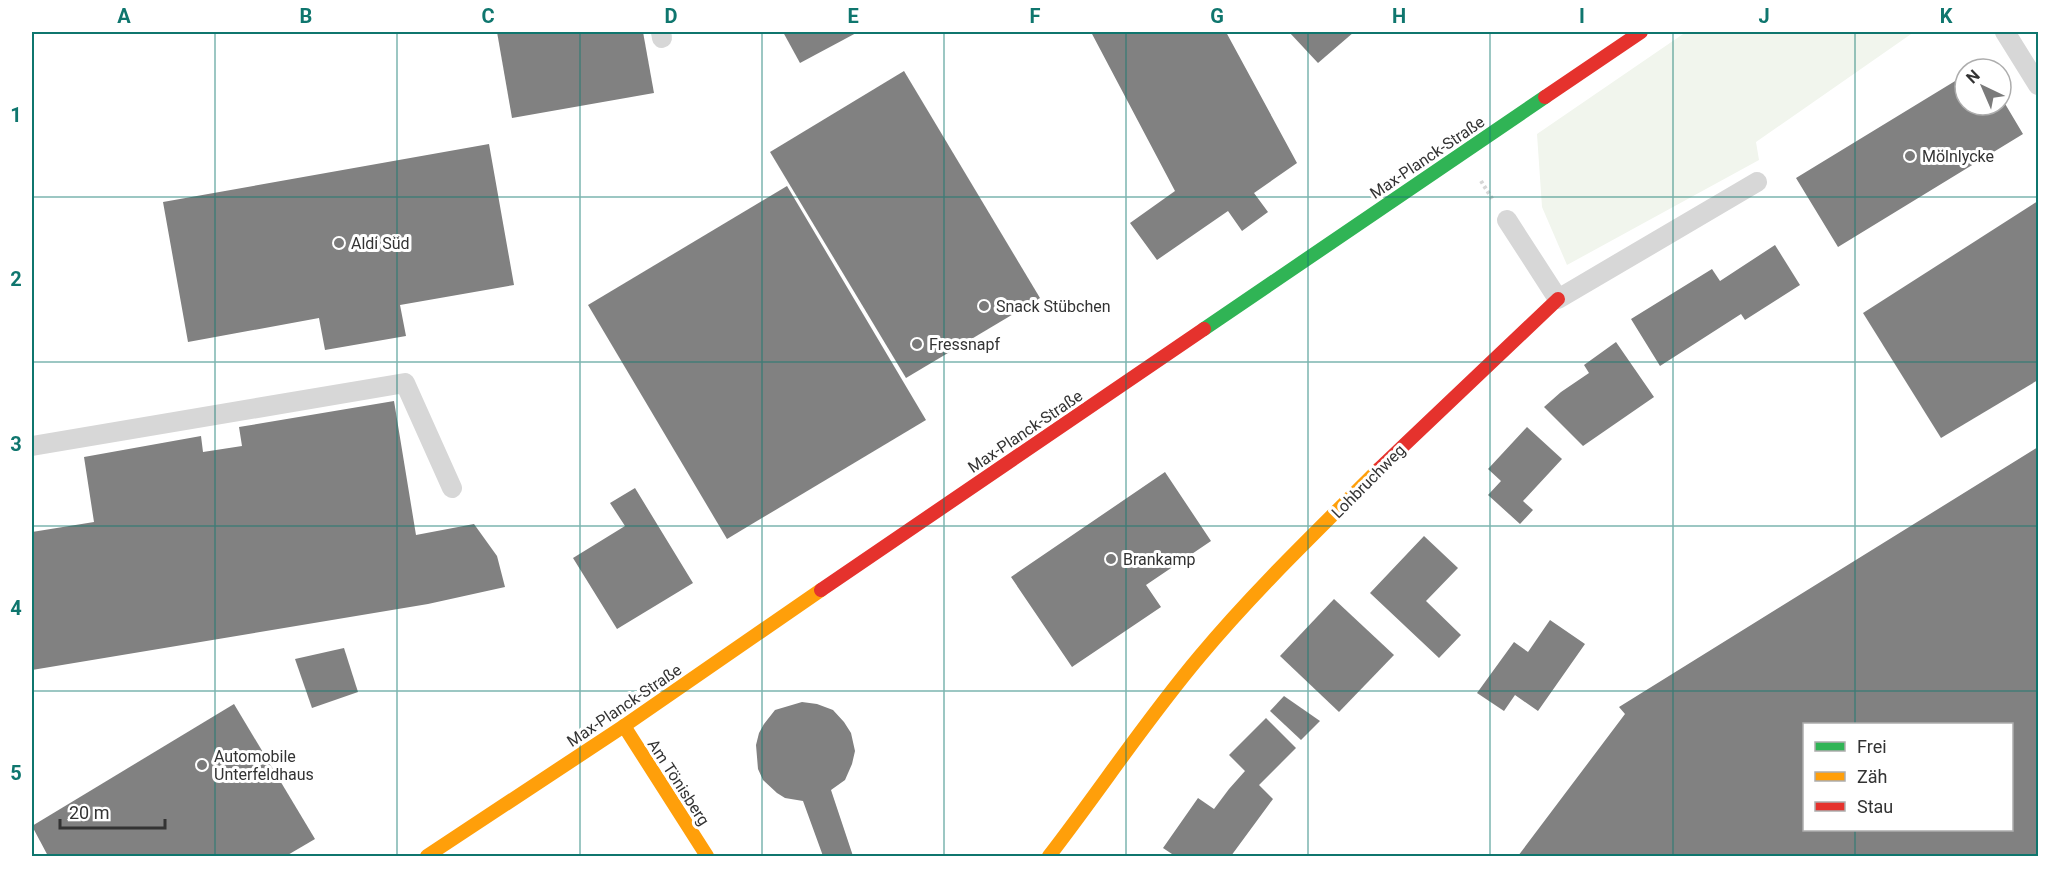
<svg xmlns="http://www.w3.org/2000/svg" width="2070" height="888" font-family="Roboto,sans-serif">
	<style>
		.green { fill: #f1f5ed }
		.building { fill: #818181; fill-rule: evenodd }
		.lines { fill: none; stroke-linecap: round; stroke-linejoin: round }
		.path { stroke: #d6d6d6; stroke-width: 4; stroke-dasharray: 3 3; stroke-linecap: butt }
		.lane { stroke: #d7d7d7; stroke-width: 20 }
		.fast { stroke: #30b455; stroke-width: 14 }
		.slow { stroke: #ff9f0a; stroke-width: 14 }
		.jam { stroke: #e5322d; stroke-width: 14 }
		.grid { fill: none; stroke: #0f766e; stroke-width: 1.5; stroke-opacity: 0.55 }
		.poi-dot { fill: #7a7a7a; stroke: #fff; stroke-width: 2 }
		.labels { text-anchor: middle; stroke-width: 6; stroke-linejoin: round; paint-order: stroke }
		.poi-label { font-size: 16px; fill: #333; stroke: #fff; text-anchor: start }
		.street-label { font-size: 16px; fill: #333; stroke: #fff }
		.neatline { fill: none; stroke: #0f766e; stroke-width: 2 }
		.grid-label { font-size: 20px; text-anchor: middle; font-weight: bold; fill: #0f766e }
	</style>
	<rect width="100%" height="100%" fill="#fff"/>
	<polygon class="green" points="1686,32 1914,32 1756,142 1759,160 1567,265 1542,207 1537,134"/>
	<g class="building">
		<polygon points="497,32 643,32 654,93 512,118"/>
		<polygon points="783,32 858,32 800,63"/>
		<polygon points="1091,32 1226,32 1297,163 1254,193 1268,212 1242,231 1228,211 1157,260 1130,223 1175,191"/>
		<polygon points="1289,32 1354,32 1318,63"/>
		<polygon points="904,71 1040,298 906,378 770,152"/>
		<polygon points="1965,75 1965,105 2001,105 2001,97 2023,134 1838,247 1796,178"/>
		<polygon points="489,144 514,285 400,305 406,336 325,350 319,318 188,342 163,202"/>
		<polygon points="787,186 926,420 727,539 588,305"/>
		<polygon points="2038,201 2038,380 1941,438 1863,313"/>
		<polygon points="1775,245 1800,285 1745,320 1741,314 1660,366 1631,319 1712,269 1720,281"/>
		<polygon points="1616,342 1654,397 1583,446 1544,407 1561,392 1589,373 1584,365"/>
		<polygon points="394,401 416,535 474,524 497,556 505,587 428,604 32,670 32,532 94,522 84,457 201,436 203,452 242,446 239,427"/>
		<polygon points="1527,427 1562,459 1523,501 1533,510 1520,524 1488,495 1501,481 1488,469"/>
		<path d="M 2038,447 L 2038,856 L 1518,856 L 1625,714 L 1619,707 ZM 1804,724 L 2012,724 L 2012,830 L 1804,830 Z"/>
		<polygon points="1165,472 1211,541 1146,585 1161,607 1072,667 1011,577"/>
		<polygon points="635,488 693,583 617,629 573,558 625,526 610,503"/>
		<polygon points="1424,536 1458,568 1426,601 1461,635 1439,658 1370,593"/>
		<polygon points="1334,599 1394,655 1339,712 1280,656"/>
		<polygon points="1550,620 1585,644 1538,711 1515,695 1504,711 1477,693 1514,642 1528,652"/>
		<polygon points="344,648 358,692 312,708 295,659"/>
		<polygon points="1284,696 1320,721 1301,740 1270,711"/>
		<polygon points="802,702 817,704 833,710 844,722 851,733 855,751 852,764 845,780 831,790 853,856 823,856 803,801 785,798 777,793 763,780 758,769 756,745 759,733 764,724 775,710"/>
		<polygon points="234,704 315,839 286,856 48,856 32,826"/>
		<polygon points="1266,718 1296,748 1259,785 1273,799 1231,856 1175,856 1163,848 1198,798 1214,809 1229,789 1245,771 1229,755"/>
	</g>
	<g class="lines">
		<polyline class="path" points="1481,181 1493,200"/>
		<g class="lane">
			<polyline points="661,32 662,38"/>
			<polyline points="2005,32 2038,85"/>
			<polyline points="1507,220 1558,299 1757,182"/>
			<polyline points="32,446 405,383 452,488"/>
		</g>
		<polyline class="fast" points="1204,329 1545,97"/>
		<g class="slow">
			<polyline points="624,726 707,856"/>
			<polyline points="427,856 624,726 821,590"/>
			<path d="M 1049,856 C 1100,790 1146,720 1200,656 C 1255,590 1318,530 1379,469"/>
		</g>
		<g class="jam">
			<polyline points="1545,97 1641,32"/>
			<polyline points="1379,469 1558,299"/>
			<polyline points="821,590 1204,329"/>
		</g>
	</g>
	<path class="grid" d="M 215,32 L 215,856M 397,32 L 397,856M 580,32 L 580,856M 762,32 L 762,856M 944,32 L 944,856M 1126,32 L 1126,856M 1308,32 L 1308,856M 1490,32 L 1490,856M 1673,32 L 1673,856M 1855,32 L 1855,724M 32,197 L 2038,197M 32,362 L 2038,362M 32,526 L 2038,526M 32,691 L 2038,691M 1855,830 L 1855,856"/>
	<g class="poi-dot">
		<circle cx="1910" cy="156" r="6"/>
		<circle cx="339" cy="243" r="6"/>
		<circle cx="984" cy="306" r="6"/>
		<circle cx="917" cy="344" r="6"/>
		<circle cx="1111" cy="559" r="6"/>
		<circle cx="202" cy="765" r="6"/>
	</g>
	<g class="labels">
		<g class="poi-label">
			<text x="1922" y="162">Mölnlycke</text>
			<text x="351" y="249">Aldi Süd</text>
			<text x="996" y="312">Snack Stübchen</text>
			<text x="929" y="350">Fressnapf</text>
			<text x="1123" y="565">Brankamp</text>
			<text x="214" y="762">Automobile<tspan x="214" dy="18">Unterfeldhaus</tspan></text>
		</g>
		<g class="street-label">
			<text transform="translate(1427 157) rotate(-34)" y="6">Max-Planck-Straße</text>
			<text transform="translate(1025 431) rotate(-34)" y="6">Max-Planck-Straße</text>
			<text transform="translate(1368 481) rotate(-45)" y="6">Lohbruchweg</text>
			<text transform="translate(624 705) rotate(-34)" y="6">Max-Planck-Straße</text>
			<text transform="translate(679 782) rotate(57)" y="6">Am Tönisberg</text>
		</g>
	</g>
	<rect width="2070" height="888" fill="none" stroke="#ffffff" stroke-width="66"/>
	<rect x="1803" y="723" width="210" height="108" fill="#ffffff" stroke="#adadad" stroke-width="1.5"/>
	<rect x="1815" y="742" width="30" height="9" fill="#30b455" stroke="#adadad" stroke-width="1.5"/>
	<text x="1857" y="753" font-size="18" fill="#333333">Frei</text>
	<rect x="1815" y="772" width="30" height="9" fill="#ff9f0a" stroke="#adadad" stroke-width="1.5"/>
	<text x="1857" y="783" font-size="18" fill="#333333">Zäh</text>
	<rect x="1815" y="802" width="30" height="9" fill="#e5322d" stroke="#adadad" stroke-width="1.5"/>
	<text x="1857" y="813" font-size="18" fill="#333333">Stau</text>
	<g transform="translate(1983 87) rotate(316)"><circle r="28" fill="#ffffff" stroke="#adadad" stroke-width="1.5"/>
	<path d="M0-4.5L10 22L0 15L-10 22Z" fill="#7a7a7a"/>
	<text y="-9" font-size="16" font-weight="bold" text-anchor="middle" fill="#333333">N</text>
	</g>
	<path d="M60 819v9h105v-9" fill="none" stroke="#333333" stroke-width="3"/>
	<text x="69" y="819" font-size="18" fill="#333333" stroke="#ffffff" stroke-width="4.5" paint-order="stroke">20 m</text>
	<rect x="33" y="33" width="2004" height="822" class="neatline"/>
	<g class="grid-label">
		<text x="124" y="23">A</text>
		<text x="306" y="23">B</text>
		<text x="488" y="23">C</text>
		<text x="671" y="23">D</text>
		<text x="853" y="23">E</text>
		<text x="1035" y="23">F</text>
		<text x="1217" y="23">G</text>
		<text x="1399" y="23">H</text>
		<text x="1582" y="23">I</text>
		<text x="1764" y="23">J</text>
		<text x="1946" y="23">K</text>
		<text x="16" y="122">1</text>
		<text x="16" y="286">2</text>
		<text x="16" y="451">3</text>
		<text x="16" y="615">4</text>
		<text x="16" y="780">5</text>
	</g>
</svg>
